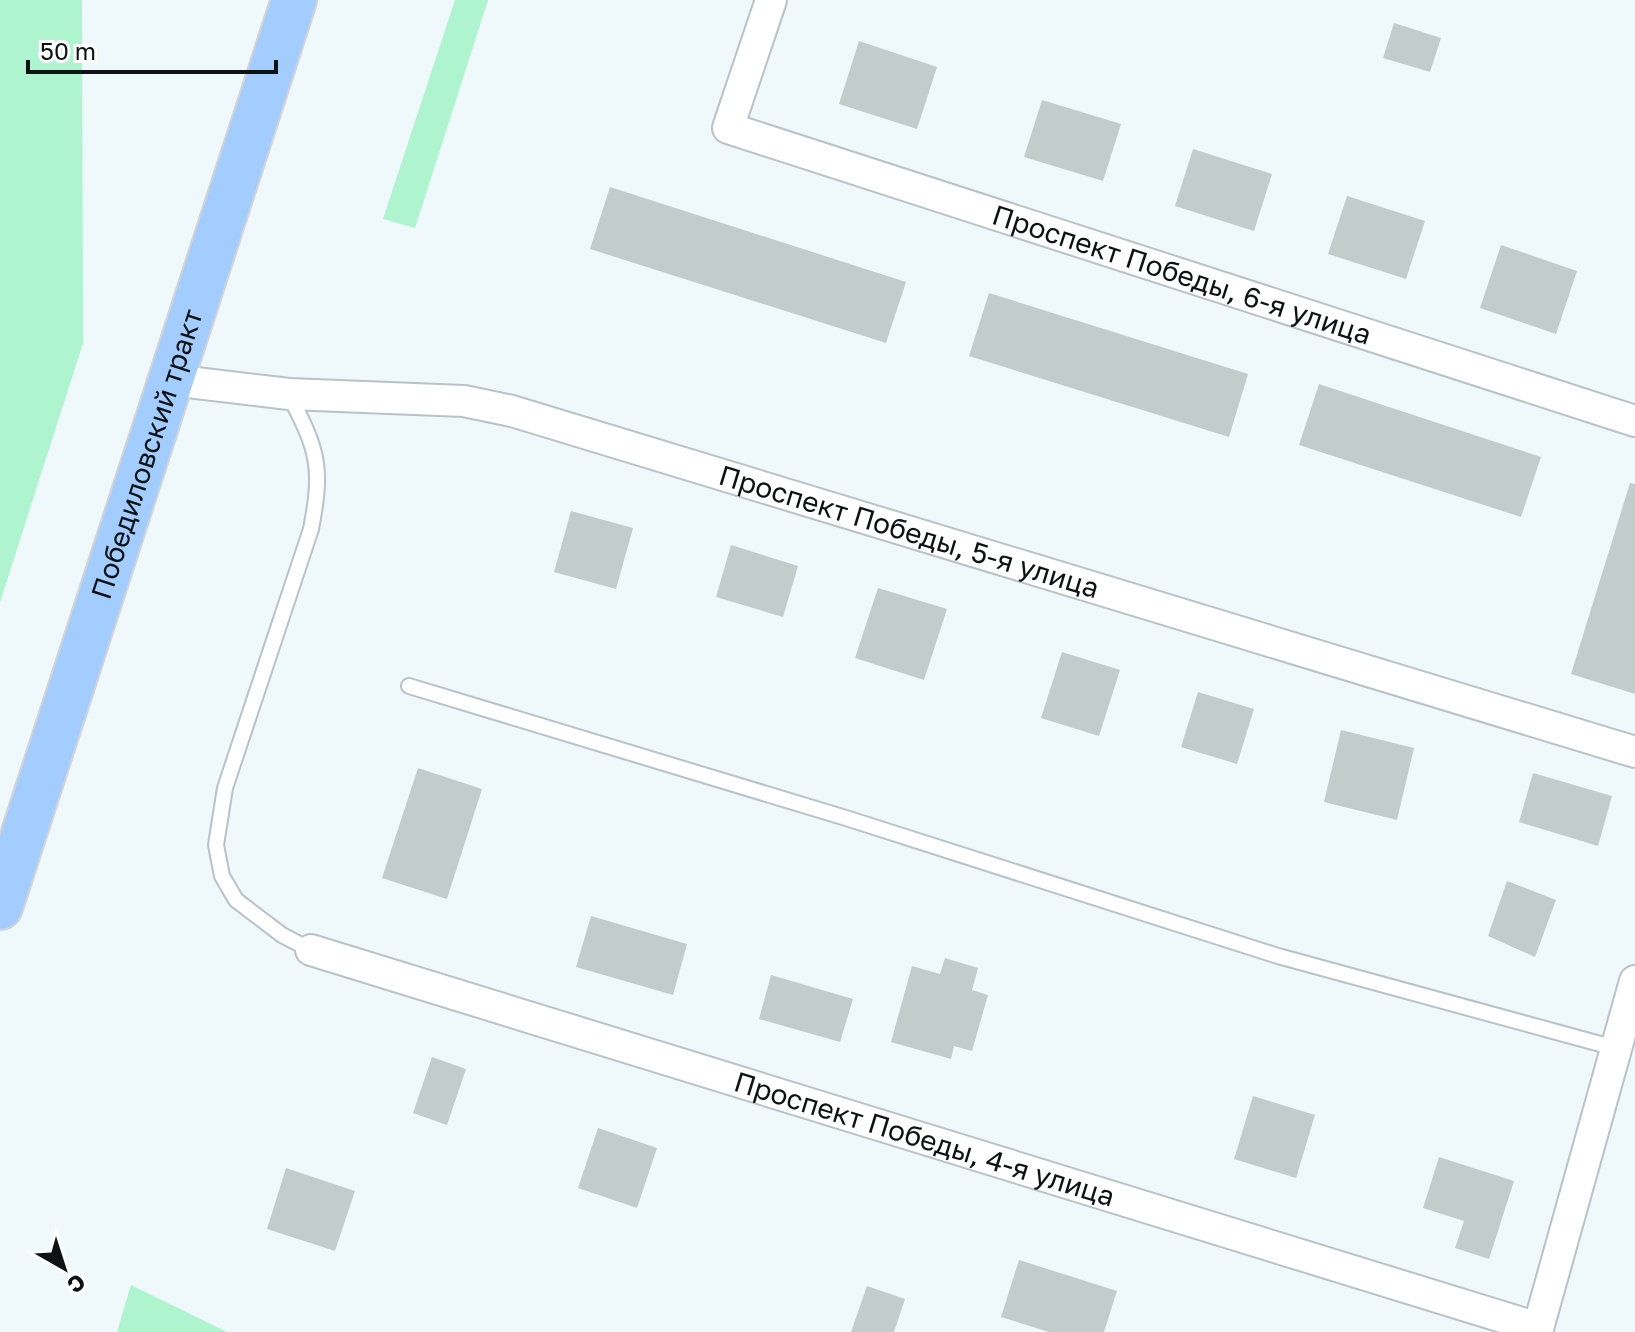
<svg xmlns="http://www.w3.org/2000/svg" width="1635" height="1332" font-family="'Golos Text',sans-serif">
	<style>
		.green { fill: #adf4cf }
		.building { fill: #c2cccb }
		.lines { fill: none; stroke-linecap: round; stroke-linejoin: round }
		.service-casing { stroke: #b9c2c6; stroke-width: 18 }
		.minor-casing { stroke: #b9c2c6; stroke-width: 34 }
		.primary-casing { stroke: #d4d4d5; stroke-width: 48 }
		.service { stroke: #fff; stroke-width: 14 }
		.minor { stroke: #fff; stroke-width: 30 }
		.primary { stroke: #a3cdff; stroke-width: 44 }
		.labels { text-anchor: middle; stroke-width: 8; stroke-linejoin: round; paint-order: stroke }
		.street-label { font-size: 28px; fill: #0f1213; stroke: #fff }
	</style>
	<rect width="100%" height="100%" fill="#eff9fc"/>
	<g class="green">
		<polygon points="0,0 82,0 83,343 0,602"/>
		<polygon points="455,0 488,0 415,228 383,219"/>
		<polygon points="131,1285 227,1332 117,1332"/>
	</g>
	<g class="building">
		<polygon points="1394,23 1441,38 1430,72 1383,58"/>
		<polygon points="859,41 937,67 917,129 839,104"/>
		<polygon points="1042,100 1121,124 1103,181 1024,157"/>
		<polygon points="1193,149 1272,174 1254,231 1175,206"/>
		<polygon points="610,187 906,282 886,343 590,249"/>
		<polygon points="1347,196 1425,221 1406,279 1328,254"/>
		<polygon points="1501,245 1577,271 1556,334 1480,308"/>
		<polygon points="989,293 1248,374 1229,437 969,356"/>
		<polygon points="1319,384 1541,457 1521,517 1299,445"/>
		<polygon points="1630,483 1635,484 1635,694 1571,674"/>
		<polygon points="571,511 633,528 616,589 554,572"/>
		<polygon points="731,545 798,566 783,617 716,597"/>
		<polygon points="878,588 947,609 924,680 855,658"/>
		<polygon points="1062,652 1120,670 1099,736 1041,718"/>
		<polygon points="1198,692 1254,709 1237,764 1181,747"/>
		<polygon points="1341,730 1414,748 1397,820 1324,802"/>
		<polygon points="418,768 482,789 447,899 382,878"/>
		<polygon points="1533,773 1612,796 1598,846 1519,822"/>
		<polygon points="1507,881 1556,900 1535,957 1488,936"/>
		<polygon points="591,916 687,944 673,995 576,967"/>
		<polygon points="945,958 978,968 972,990 988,995 972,1051 954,1046 951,1059 891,1042 912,966 940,974"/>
		<polygon points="771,975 853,999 840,1042 759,1019"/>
		<polygon points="432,1057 466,1069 447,1125 413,1113"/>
		<polygon points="1253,1096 1315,1115 1296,1178 1234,1159"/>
		<polygon points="598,1128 657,1148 637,1208 578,1188"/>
		<polygon points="1439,1157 1514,1181 1489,1259 1455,1248 1464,1221 1423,1208"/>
		<polygon points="286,1168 355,1191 335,1251 267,1229"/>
		<polygon points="1019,1260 1117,1291 1104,1332 1049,1332 1001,1317"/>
		<polygon points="867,1286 905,1299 894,1332 851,1332"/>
	</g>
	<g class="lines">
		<g class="service-casing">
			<g id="service">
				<path d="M 289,395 C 318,450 323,467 311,529 L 225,788 L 216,845 L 222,876 L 236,900 L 282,935 L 311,950"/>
				<polyline points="409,686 846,818 1278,956 1615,1048"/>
			</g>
		</g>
		<g class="minor-casing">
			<g id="minor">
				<path id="s1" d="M 771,0 L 728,128 L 1635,421"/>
				<path id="s2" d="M 171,380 L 289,394 L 464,401 L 512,411 L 1635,752"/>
				<path id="s3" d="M 311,950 L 1538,1328"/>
				<polyline points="1537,1332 1635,981"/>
			</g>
		</g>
		<g class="primary-casing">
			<g id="primary">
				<path id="s4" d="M 0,907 L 294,0"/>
			</g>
		</g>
		<use href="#service" class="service"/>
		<use href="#minor" class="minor"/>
		<use href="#primary" class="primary"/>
	</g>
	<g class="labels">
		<g class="street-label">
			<text dy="10" stroke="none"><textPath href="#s1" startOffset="612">Проспект Победы, 6-я улица</textPath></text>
			<text dy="10" stroke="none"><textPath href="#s4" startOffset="476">Победиловский тракт</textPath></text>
			<text dy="10" stroke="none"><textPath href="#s2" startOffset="758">Проспект Победы, 5-я улица</textPath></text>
			<text dy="10" stroke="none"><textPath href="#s3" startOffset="642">Проспект Победы, 4-я улица</textPath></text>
		</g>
	</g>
	<g transform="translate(64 1268) rotate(141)" stroke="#ffffff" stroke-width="6" paint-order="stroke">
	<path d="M0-6L14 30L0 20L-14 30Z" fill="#0f1213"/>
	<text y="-12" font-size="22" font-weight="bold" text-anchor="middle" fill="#0f1213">С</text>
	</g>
	<path d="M28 60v12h248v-12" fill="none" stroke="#0f1213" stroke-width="4"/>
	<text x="40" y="60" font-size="24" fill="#0f1213" stroke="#ffffff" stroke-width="6" paint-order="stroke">50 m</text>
</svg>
